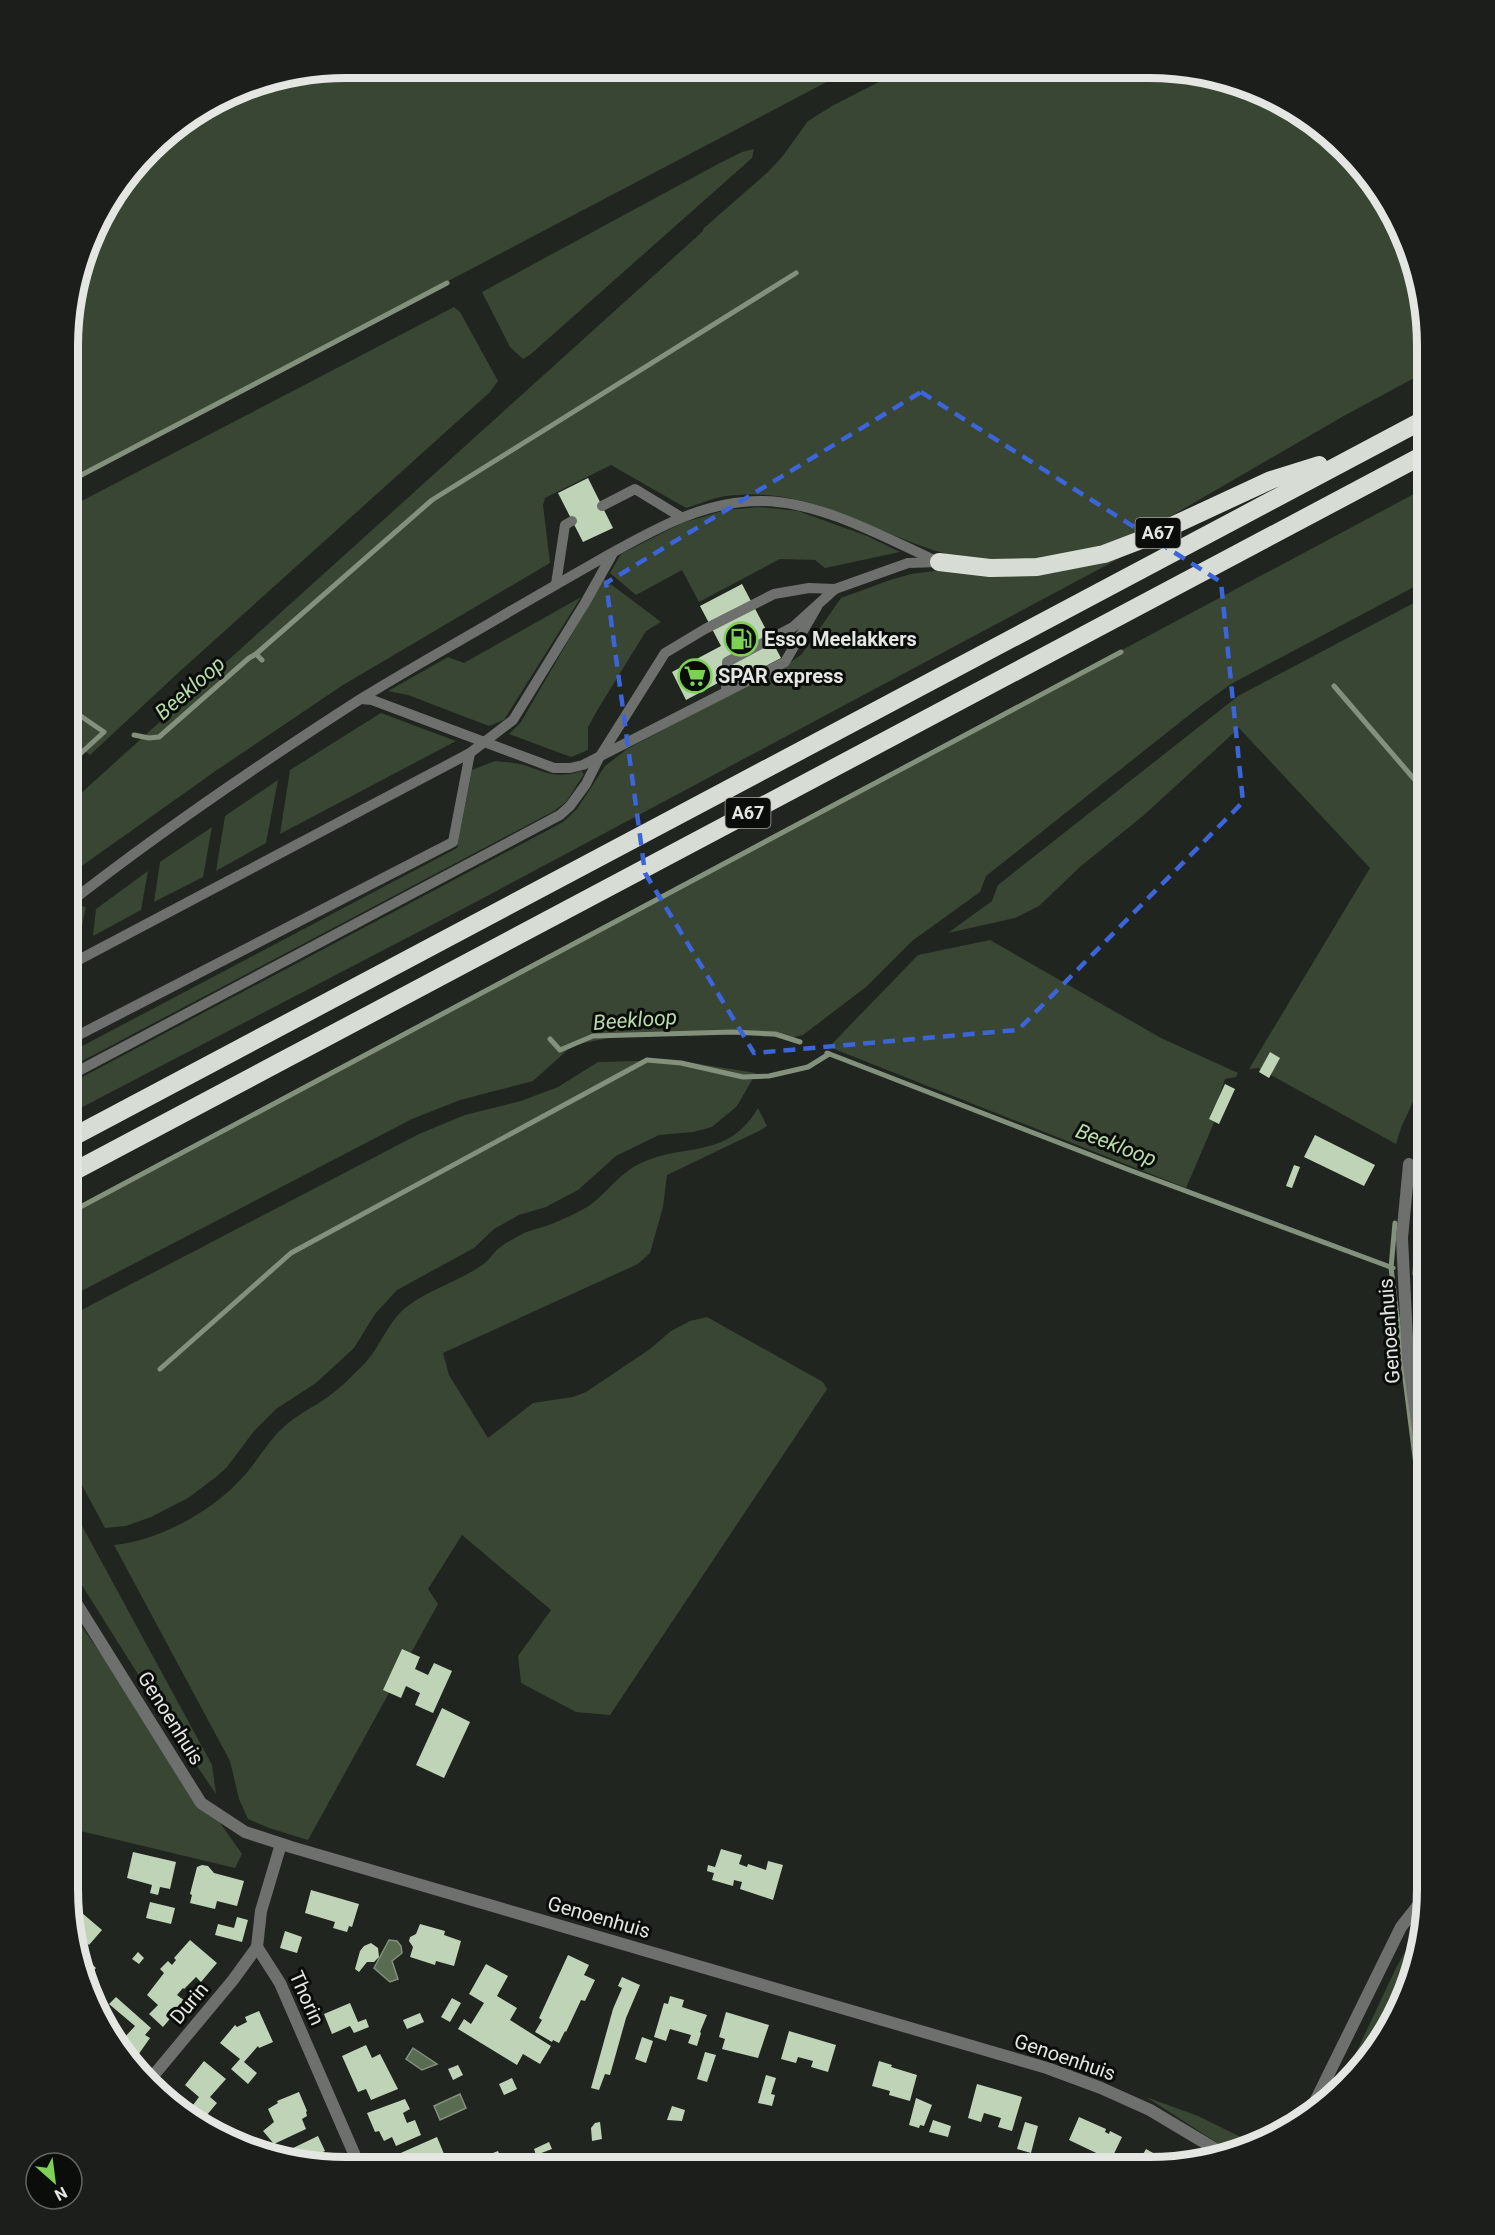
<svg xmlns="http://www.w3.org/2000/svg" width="1495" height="2235" font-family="Roboto,sans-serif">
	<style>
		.green { fill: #384633 }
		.water { fill: #596b51; stroke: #82907c; stroke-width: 1.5 }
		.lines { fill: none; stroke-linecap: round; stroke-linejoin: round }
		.stream { stroke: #82907c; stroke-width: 5 }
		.building { fill: #bfd4b6 }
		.service { stroke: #6e706d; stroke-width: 10 }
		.minor { stroke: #6e706d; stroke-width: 12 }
		.motorway { stroke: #d7ddd5; stroke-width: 18 }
		.marked { fill: none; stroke: #3b65d9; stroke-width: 4.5; stroke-dasharray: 12 8; stroke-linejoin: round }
		.labels { text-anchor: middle; stroke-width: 6; stroke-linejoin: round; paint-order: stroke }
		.shield { fill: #0b0d0b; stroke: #a2a5a1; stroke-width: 1.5 }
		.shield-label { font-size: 18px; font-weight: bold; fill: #e3e6e1 }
		.poi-label { font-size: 20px; font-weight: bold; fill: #e3e6e1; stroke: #0b0d0b; text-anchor: start }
		.street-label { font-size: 20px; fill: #e3e6e1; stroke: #0b0d0b }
		.water-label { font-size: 21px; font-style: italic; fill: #b8dbaa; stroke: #0b0d0b }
		.rim { fill: none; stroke: #e3e6e1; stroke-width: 8 }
	</style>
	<rect width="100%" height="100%" fill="#20251f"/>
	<g class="green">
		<polygon points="346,68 836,69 838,76 70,480 70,309 105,207 163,136 256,82"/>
		<path d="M 904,69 L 1186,70 L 1255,89 L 1318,125 L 1370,176 L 1406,239 L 1427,346 L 1427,371 L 1342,417 L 1142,533 C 1076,558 1005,573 936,551 C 862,527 808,486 726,496 C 713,498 699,504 686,508 L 611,465 L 545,498 L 543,505 L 550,563 L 343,685 L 217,770 L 69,875 L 69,804 L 702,232 L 704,228 L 769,171 L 782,157 L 808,121 L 832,106 Z"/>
		<polygon points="754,149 752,158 531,354 523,359 510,347 482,292 718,164 742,152"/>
		<polygon points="454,307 460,312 498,381 490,392 178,673 90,755 69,739 70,507"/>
		<polygon points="1427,487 1427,580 1231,684 1198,708 986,876 980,892 912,941 866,987 803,1035 789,1038 698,1032 625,1035 573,1045 533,1081 460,1100 412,1119 68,1298 69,1213"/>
		<polygon points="760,507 798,511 867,536 900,552 825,568 815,560 780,559 699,602 682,570 636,595 610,573 621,554 682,523 726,510"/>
		<polygon points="1135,550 474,903 69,1114 69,1084 563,822 577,809 605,766 627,749 788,664 802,654 841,598 890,580 911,574 942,570"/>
		<polygon points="604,579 661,622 646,631 598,709 588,727 588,750 571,757 509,734 521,722"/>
		<polygon points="1427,596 1427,1071 1401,1128 1396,1144 1258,1068 1249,1069 1370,868 1239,728 1144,815 1081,866 1039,906 1015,918 948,933 992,901 998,885 1238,696"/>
		<polygon points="581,597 504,720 489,726 408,695 388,691 448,657 464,663"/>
		<polygon points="381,713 456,741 280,834 290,770"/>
		<path d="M 495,761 C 503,762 512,762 520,764 C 545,771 554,780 581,771 L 584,774 L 566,802 L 554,811 L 69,1068 L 69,1053 L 457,848 L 472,770 Z"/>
		<polygon points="278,780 266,843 216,871 225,816"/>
		<polygon points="212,827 203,877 154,902 160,862"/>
		<polygon points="148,871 141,910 93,936 96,909"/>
		<polygon points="78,905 86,907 77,950 69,954 69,912"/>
		<polygon points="990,940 1161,1038 1238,1073 1236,1077 1225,1079 1218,1100 1222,1104 1186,1188 829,1047 918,955"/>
		<polygon points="674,1060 756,1073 737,1106 712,1127 693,1132 659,1135 616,1156 578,1190 546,1207 519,1215 494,1229 474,1248 397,1290 375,1314 354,1348 316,1383 276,1409 254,1431 227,1467 216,1477 188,1498 151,1517 126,1526 105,1528 68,1459 68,1317 419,1134 465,1115 521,1101 558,1087 598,1062"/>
		<path d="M 758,1108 L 767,1126 L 761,1130 L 667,1175 L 663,1207 L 650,1253 L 638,1264 L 443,1353 L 449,1375 L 488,1438 L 533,1403 L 573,1397 L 586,1392 L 650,1349 L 671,1331 L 690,1321 L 707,1317 L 823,1382 L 827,1389 L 610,1715 L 576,1712 L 521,1683 L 518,1656 L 551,1610 L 462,1535 L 428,1589 L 438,1604 L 308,1840 L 269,1828 L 248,1819 L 239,1799 L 230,1761 L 114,1545 C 158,1541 211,1512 241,1479 C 258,1461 268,1440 287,1424 C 299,1414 313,1407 325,1399 C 340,1389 353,1375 366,1362 C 382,1344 389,1319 409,1305 C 433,1288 462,1280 485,1263 C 489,1260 491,1256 494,1253 C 502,1244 514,1239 524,1233 C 534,1229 545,1227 554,1223 C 565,1218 577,1213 587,1207 C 603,1197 613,1181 628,1171 C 673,1138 724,1166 758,1108 Z"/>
		<polygon points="1427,1146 1427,1404 1418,1339 1415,1300 1420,1175"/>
		<polygon points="68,1500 212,1765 216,1794 180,1741 68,1563"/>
		<polygon points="68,1607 242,1854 235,1868 68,1828"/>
		<polygon points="1425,1916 1413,1979 1370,2058 1339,2089 1396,1968"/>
		<polygon points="1146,2097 1198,2116 1245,2139 1265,2141 1256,2146 1230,2151"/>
	</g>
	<g class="water">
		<polygon points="389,1940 397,1941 401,1946 402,1953 392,1961 398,1979 390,1982 374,1968"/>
		<polygon points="413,2048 437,2064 422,2070 406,2059"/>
		<polygon points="460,2094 466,2108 440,2120 434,2106"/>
	</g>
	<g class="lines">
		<g class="stream">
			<polyline points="70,481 447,283"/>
			<polyline points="256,654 432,500 796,273"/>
			<polyline points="1334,686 1427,794"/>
			<polyline points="134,735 149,738 159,737 249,658 256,654 262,660"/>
			<polyline points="69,764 104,732 69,708"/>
			<polyline points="550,1039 560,1050 593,1036 733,1032 775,1034 800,1042"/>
			<polyline points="827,1053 1132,1171 1393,1268"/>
			<polyline points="69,1213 1121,652"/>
			<polyline points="1395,1223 1391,1268 1427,1552"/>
			<polyline points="1427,1278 1415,1274 1418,1220 1427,1173"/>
			<polyline points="160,1369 291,1253 647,1060 681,1063 743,1077 769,1076 808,1067 829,1054"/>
		</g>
	</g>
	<g class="building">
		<polygon points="588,478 613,528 583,542 558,493"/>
		<polygon points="742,584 781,658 739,680 735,674 686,700 672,672 721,646 700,606"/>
		<polygon points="1270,1052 1280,1058 1269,1078 1259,1072"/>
		<polygon points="1225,1084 1235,1089 1219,1124 1209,1119"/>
		<polygon points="1315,1135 1375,1165 1364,1186 1304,1157"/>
		<polygon points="1294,1165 1300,1167 1292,1188 1286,1186"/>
		<polygon points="402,1649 420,1657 415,1669 428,1675 434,1663 452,1671 433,1713 415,1705 420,1693 406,1686 401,1698 383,1690"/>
		<polygon points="442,1708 470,1722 444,1778 416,1765"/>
		<polygon points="721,1849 742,1855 739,1864 747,1867 748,1864 766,1870 768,1861 783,1865 773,1900 740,1889 742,1882 734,1880 733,1886 712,1880 714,1873 707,1871 708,1865 715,1867"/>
		<polygon points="133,1852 176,1862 170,1889 160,1887 158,1895 150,1893 152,1885 127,1878"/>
		<polygon points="202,1865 208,1866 214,1873 244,1881 237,1906 217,1901 215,1909 190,1903 192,1895 190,1894 197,1867"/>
		<polygon points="311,1890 359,1904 352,1927 349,1926 347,1932 333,1928 335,1922 305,1913"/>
		<polygon points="150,1902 175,1908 171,1924 146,1918"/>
		<polygon points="82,1913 102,1930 89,1945 86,1942 79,1949 73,1919"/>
		<polygon points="237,1917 248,1920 242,1942 215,1935 218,1924 234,1928"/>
		<polygon points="420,1924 445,1931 444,1935 461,1941 454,1966 436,1961 435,1965 410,1957 413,1947 409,1941 410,1937 416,1934"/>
		<polygon points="285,1931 302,1937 297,1953 280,1948"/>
		<polygon points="190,1940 217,1963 201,1982 196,1977 184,1989 183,1988 177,1995 185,2001 163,2027 149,2014 158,2005 147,1995 164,1973 160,1969 168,1961 172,1965 176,1960 174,1958"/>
		<polygon points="371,1943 378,1948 379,1957 374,1962 367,1962 359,1972 355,1969 360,1951 364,1946"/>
		<polygon points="138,1952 144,1958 139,1964 132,1959"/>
		<polygon points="81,1954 96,1968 90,1975 84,1970"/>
		<polygon points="568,1955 589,1965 584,1975 595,1980 585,2001 581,2000 566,2032 565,2031 559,2043 553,2040 552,2042 535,2032 542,2020 539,2018"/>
		<polygon points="486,1964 508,1976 497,1996 517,2008 510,2020 551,2046 540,2064 523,2054 517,2065 458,2029 464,2019 471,2024 484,2003 469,1994"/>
		<polygon points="622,1977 640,1985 626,2018 610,2075 605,2074 599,2090 591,2088 613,2009 622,1988 618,1986"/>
		<polygon points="670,1996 684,2000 682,2007 707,2015 700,2032 701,2033 697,2046 688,2043 691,2035 670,2029 666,2041 654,2037 664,2003 668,2004"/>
		<polygon points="116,1997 151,2028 145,2035 150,2038 131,2065 125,2059 109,2031 112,2027 124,2038 135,2026 109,2004"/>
		<polygon points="452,1998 461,2003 450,2022 441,2017"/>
		<polygon points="350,2003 358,2022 366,2019 369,2027 354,2033 350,2026 332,2034 324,2014"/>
		<polygon points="259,2011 273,2042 259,2048 258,2046 244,2062 257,2073 248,2084 231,2069 240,2059 220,2043 235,2025 237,2027 247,2022 245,2017"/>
		<polygon points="726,2012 769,2025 758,2058 722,2049 725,2039 719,2037"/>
		<polygon points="420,2013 424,2022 407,2029 403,2020"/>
		<polygon points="789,2031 836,2045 828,2072 811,2067 813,2061 798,2057 796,2063 781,2059"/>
		<polygon points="642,2037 653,2041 646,2063 635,2059"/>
		<polygon points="366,2045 372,2058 380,2054 398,2089 371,2100 366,2089 358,2092 342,2056"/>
		<polygon points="705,2052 716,2055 707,2082 697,2079"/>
		<polygon points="204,2061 226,2079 210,2097 217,2103 206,2116 193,2105 199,2097 185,2085"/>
		<polygon points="879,2061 892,2065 891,2067 917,2075 910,2101 889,2095 890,2091 872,2086"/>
		<polygon points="458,2065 463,2075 453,2080 448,2069"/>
		<polygon points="766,2075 776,2078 771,2094 775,2095 772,2106 758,2103"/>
		<polygon points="512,2078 517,2089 504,2095 499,2084"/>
		<polygon points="977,2084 1022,2097 1012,2131 998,2127 1001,2118 984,2113 981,2122 968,2118"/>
		<polygon points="299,2092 307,2111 306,2112 307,2116 302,2119 306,2129 274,2144 263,2131 274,2122 268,2109 278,2103 277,2101"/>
		<polygon points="916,2098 932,2105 924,2126 920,2125 919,2128 909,2125"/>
		<polygon points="173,2099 195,2117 193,2120 177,2110 169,2103"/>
		<polygon points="405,2099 410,2109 403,2113 407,2123 415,2120 421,2135 396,2146 392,2137 384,2141 379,2131 375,2132 367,2113"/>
		<polygon points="672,2106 685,2110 682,2121 667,2120"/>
		<polygon points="1079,2117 1106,2129 1105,2132 1109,2134 1110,2131 1122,2137 1111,2160 1069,2140"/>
		<polygon points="933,2120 951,2126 948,2137 929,2132"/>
		<polygon points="600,2122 602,2139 592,2141 591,2128 595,2123"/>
		<polygon points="1025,2122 1038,2126 1031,2153 1017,2149"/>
		<polygon points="318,2136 325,2151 323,2152 331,2165 310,2165 300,2162 293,2148"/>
		<polygon points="437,2137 449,2166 390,2165 387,2159"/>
		<polygon points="549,2142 552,2149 536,2155 534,2149"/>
		<polygon points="1146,2149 1171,2163 1145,2167 1138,2163"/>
		<polygon points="498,2151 502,2160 492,2164 488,2155"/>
		<polygon points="967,2153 975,2155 973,2164 964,2161"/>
	</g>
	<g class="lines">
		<g class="service">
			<polyline points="602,506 635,489 681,517"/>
			<polyline points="556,584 565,525 572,521"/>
			<polyline points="726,691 727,662 793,627 835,589"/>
			<polyline points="361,699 372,700 554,768 570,768 583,765 785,662 817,607"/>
			<path d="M 69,903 C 161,831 261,763 359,700 C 404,672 451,646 497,619 C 531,599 566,579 601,559 C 651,531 703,500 763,501 C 821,502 884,537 936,561"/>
			<polyline points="69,965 470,753 513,720 585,603 613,553"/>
			<polyline points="69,1040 453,842 470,753"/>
			<polyline points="69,1076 560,815 570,806 586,784 599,758 665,653 705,629 774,594 809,588 835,589 908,563 939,562"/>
		</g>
		<g class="minor">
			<polyline points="1409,1164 1402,1238 1408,1358 1427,1493"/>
			<polyline points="68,1590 201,1803 245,1832 291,1847 1047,2068 1101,2088 1150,2110 1222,2153"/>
			<polyline points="281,1844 261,1911 257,1947 280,1983 359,2165"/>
			<polyline points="148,2082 233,1980 257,1947"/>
			<polyline points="1308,2116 1401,1927 1427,1894"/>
		</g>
		<g class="motorway">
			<polyline points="939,562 990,568 1037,567 1104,554 1146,538 1271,480 1319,465"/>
			<polyline points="69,1139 1427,418"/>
			<polyline points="69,1174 1427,453"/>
		</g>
	</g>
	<path class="marked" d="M 921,392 L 1221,582 L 1243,802 L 1018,1030 L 754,1053 L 645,873 L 606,583 Z"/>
	<defs>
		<g id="fuel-ring" transform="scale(1.725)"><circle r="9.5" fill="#0b0d0b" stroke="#7dd154" stroke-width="1.5"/><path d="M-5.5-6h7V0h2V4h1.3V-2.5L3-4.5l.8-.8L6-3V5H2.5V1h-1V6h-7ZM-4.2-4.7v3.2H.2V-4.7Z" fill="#7dd154"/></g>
		<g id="supermarket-ring" transform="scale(1.725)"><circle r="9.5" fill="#0b0d0b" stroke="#7dd154" stroke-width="1.5"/><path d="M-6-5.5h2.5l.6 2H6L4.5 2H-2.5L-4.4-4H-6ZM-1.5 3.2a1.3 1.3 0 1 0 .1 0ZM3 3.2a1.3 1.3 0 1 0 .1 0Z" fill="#7dd154"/></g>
	</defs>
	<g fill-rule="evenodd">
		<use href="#fuel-ring" x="741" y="639"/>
		<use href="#supermarket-ring" x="695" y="676"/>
	</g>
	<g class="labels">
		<g class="shield">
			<rect x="1135.5" y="518" width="45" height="30" rx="4.5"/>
			<rect x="725.5" y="798" width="45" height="30" rx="4.5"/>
		</g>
		<g class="shield-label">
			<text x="1158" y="539">A67</text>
			<text x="748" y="819">A67</text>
		</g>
		<g class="poi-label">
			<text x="764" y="646">Esso Meelakkers</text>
			<text x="718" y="683">SPAR express</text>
		</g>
		<g class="street-label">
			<text transform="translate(1389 1331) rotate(-94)" y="7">Genoenhuis</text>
			<text transform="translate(171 1718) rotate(58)" y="7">Genoenhuis</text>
			<text transform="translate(599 1917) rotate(16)" y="7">Genoenhuis</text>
			<text transform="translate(307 1998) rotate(66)" y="7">Thorin</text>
			<text transform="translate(189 2003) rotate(-50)" y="7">Durin</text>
			<text transform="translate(1065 2057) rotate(19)" y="7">Genoenhuis</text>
		</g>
		<g class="water-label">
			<text transform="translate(190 688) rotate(-41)" y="7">Beekloop</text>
			<text transform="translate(635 1020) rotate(-4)" y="7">Beekloop</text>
			<text transform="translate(1116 1145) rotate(21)" y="7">Beekloop</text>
		</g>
	</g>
	<path d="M0 0H1495V2235H0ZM346 78H1149A268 268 0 0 1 1417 346V1889A268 268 0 0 1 1149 2157H346A268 268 0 0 1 78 1889V346A268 268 0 0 1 346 78Z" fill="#1c1e1c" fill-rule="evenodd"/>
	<path class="rim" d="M346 78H1149A268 268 0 0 1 1417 346V1889A268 268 0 0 1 1149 2157H346A268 268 0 0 1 78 1889V346A268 268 0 0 1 346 78Z"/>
	<g transform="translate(54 2181) rotate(152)"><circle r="28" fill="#0b0d0b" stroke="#616461" stroke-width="1.5"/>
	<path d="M0-4.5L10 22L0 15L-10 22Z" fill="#7dd154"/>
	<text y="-9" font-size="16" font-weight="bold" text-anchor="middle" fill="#e3e6e1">N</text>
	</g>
</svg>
